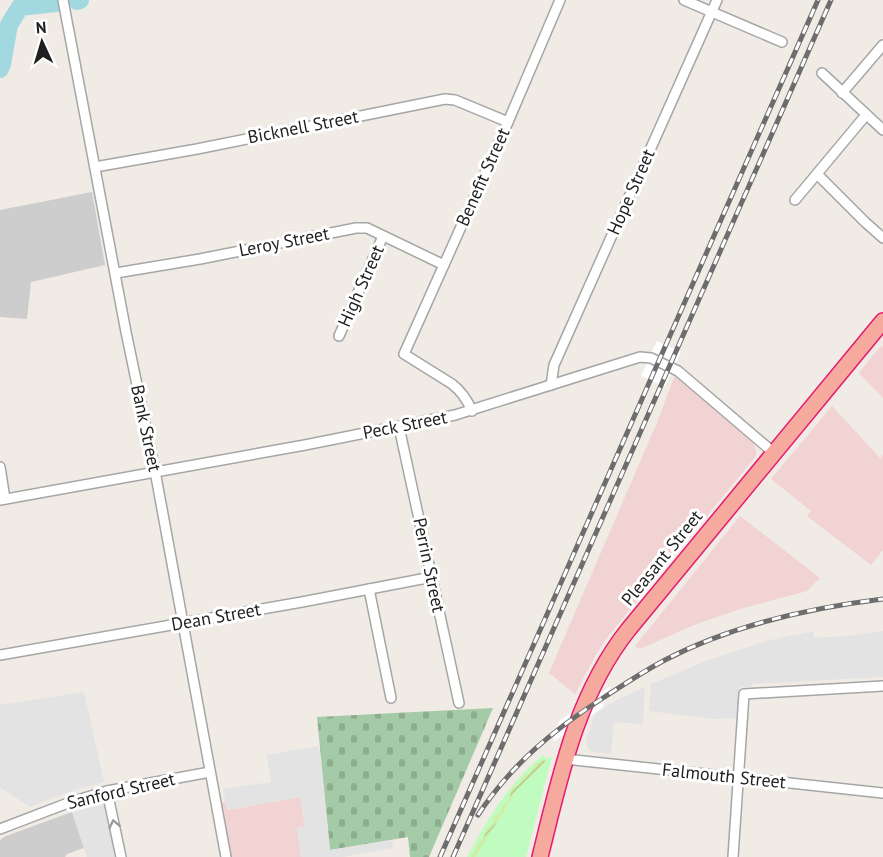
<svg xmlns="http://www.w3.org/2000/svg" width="883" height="857" font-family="'PT Sans',sans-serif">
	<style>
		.commercial { fill: #f2d3d4 }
		.religious { fill: #cdcdcd }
		.cemetery { fill: url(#cemetery-stones) }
		.park { fill: #c0fcbf }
		.garden { fill: url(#garden-furrows) }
		.parking { fill: #e3e3e3 }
		.pier { fill: #fff }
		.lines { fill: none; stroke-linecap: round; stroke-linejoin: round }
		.river { stroke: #a2d8e0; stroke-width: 18 }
		.minor-casing { stroke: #a6a6a6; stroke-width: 12 }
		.trunk-casing { stroke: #e51b72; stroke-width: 18 }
		.minor { stroke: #fff; stroke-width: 9 }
		.trunk { stroke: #f6aa9e; stroke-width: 15 }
		.rail-casing { stroke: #6d6d6d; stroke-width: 5 }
		.rail { stroke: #fff; stroke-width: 3; stroke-dasharray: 9; stroke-linecap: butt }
		.oneway { stroke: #9a9a9a }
		.labels { text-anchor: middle; stroke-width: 6; stroke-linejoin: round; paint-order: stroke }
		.street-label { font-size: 18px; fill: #1f1f1f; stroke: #fff }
	</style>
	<defs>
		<pattern id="cemetery-stones" width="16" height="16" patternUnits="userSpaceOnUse" patternTransform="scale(1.5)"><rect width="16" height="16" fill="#a4caa7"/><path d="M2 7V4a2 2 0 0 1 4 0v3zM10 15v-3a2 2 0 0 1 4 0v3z" fill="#8dad8f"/></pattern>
		<pattern id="garden-furrows" width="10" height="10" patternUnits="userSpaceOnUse" patternTransform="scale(1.5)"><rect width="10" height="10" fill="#d0eda7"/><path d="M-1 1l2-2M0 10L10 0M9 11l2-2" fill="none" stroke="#b2cb8f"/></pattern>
	</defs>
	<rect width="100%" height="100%" fill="#f0ebe4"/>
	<g class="commercial">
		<polygon points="883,346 883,398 859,373 879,348"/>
		<polygon points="675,375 753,442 756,451 756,456 606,639 595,656 575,694 549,673 658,420"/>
		<polygon points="832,406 880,458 883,455 883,550 871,565 807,516 811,511 771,479"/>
		<polygon points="740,516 820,578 807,591 740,609 694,625 640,649 635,646"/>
		<polygon points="300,797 305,827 297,828 301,857 230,857 221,809 223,802 225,802 228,810"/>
	</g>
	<g class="religious">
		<polygon points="92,192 105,265 31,282 27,319 0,317 0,210"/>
		<polygon points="72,812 84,848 67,854 65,857 0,857 0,840 6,836"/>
	</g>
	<polygon class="cemetery" points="493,708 429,857 410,857 408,837 330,850 317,717"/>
	<path class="park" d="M 543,755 L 547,759 L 552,756 L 526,857 L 467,857 C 487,820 510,781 543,755 Z"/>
	<polygon class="garden" points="544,760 546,762 517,790 475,857 471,857 478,844 483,839 487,828 492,824 494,817 500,813 503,805 508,802 512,788 520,783 522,777 531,772 535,764"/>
	<g class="parking">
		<polygon points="814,631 814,638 848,636 883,631 883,677 752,684 751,687 740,687 738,718 714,719 649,711 651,684 708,660 770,640"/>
		<polygon points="645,687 643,724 614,722 611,754 593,752 589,750 587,746 586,740 595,714 617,700"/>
		<polygon points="84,692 104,782 71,791 30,807 0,787 0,705"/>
		<polygon points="319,746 330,850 393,840 392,848 343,857 301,857 297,828 305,826 300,797 227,810 223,789 271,782 267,755"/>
		<polygon points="105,803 116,857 87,857 72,812"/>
	</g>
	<g class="pier">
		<polygon points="657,341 681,352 665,387 641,376"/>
		<polygon points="611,686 602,708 553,742 559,721"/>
	</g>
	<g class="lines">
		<g class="river">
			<polyline points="77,1 80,0"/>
			<polyline points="0,69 2,64 9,25 20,7 56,3"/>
		</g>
		<g class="minor-casing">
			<g id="minor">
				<polyline points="63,0 126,332 155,471 226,857"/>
				<polyline points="684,0 782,42"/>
				<polyline points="822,73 883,130"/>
				<polyline points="842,93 883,45"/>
				<polyline points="95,167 197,149 445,99 455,100 508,122"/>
				<polyline points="817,174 865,222 883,238"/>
				<polyline points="795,200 866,115"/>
				<polyline points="116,273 200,259 356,228 367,228 444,265"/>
				<polyline points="339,336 383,236"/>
				<polyline points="551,385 554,365 717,0"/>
				<path d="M 472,411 C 467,399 461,391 452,384 L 404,354 L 508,122 L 560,0"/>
				<polyline points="399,427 459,703"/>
				<polyline points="0,467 5,499"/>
				<polyline points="0,500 305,445 455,415 640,357 651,358 678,371 774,453"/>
				<polyline points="369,589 391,698"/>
				<polyline points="0,655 302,602 432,577"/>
				<polyline points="565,759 883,793"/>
				<polyline points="107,791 121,857"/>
				<polyline points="0,829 68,803 107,791 210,772"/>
				<polyline points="733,857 744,694 883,686"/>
			</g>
		</g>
		<g class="trunk-casing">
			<path id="trunk" d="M 540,857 C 560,777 576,696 628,630 L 883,321"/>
		</g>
		<use href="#minor" class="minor"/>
		<use href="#trunk" class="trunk"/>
		<g class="rail-casing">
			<g id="rail">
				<path d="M 478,815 C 511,765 553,730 603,698 C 623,685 644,671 665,660 C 732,625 809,608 883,599"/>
				<polyline points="440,857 818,0"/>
				<polyline points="453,857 831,0"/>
			</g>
		</g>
		<use href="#rail" class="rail"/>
	</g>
	<defs><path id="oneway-chevron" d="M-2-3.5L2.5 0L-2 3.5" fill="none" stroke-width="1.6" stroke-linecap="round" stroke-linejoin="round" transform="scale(1.5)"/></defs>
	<use class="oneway" href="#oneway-chevron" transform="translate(114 824) rotate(-102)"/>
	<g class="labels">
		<g class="street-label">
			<text transform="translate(303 127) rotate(-11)" y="6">Bicknell Street</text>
			<text transform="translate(483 177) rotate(-66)" y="6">Benefit Street</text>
			<text transform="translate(631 192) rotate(-66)" y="6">Hope Street</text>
			<text transform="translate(284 242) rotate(-11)" y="6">Leroy Street</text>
			<text transform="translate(361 286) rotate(-66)" y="6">High Street</text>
			<text transform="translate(405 425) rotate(-11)" y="6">Peck Street</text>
			<text transform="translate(146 428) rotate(78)" y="6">Bank Street</text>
			<text transform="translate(662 558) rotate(-51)" y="6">Pleasant Street</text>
			<text transform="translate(429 565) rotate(78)" y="6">Perrin Street</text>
			<text transform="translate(216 617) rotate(-10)" y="6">Dean Street</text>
			<text transform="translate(724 776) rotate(6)" y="6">Falmouth Street</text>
			<text transform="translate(121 791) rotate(-13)" y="6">Sanford Street</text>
		</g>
	</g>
	<g transform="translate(42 42) rotate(356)" stroke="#ffffff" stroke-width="4.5" paint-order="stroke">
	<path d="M0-4.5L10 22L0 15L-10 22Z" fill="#1f1f1f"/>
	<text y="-9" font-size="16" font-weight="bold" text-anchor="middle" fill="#1f1f1f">N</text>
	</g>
</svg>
